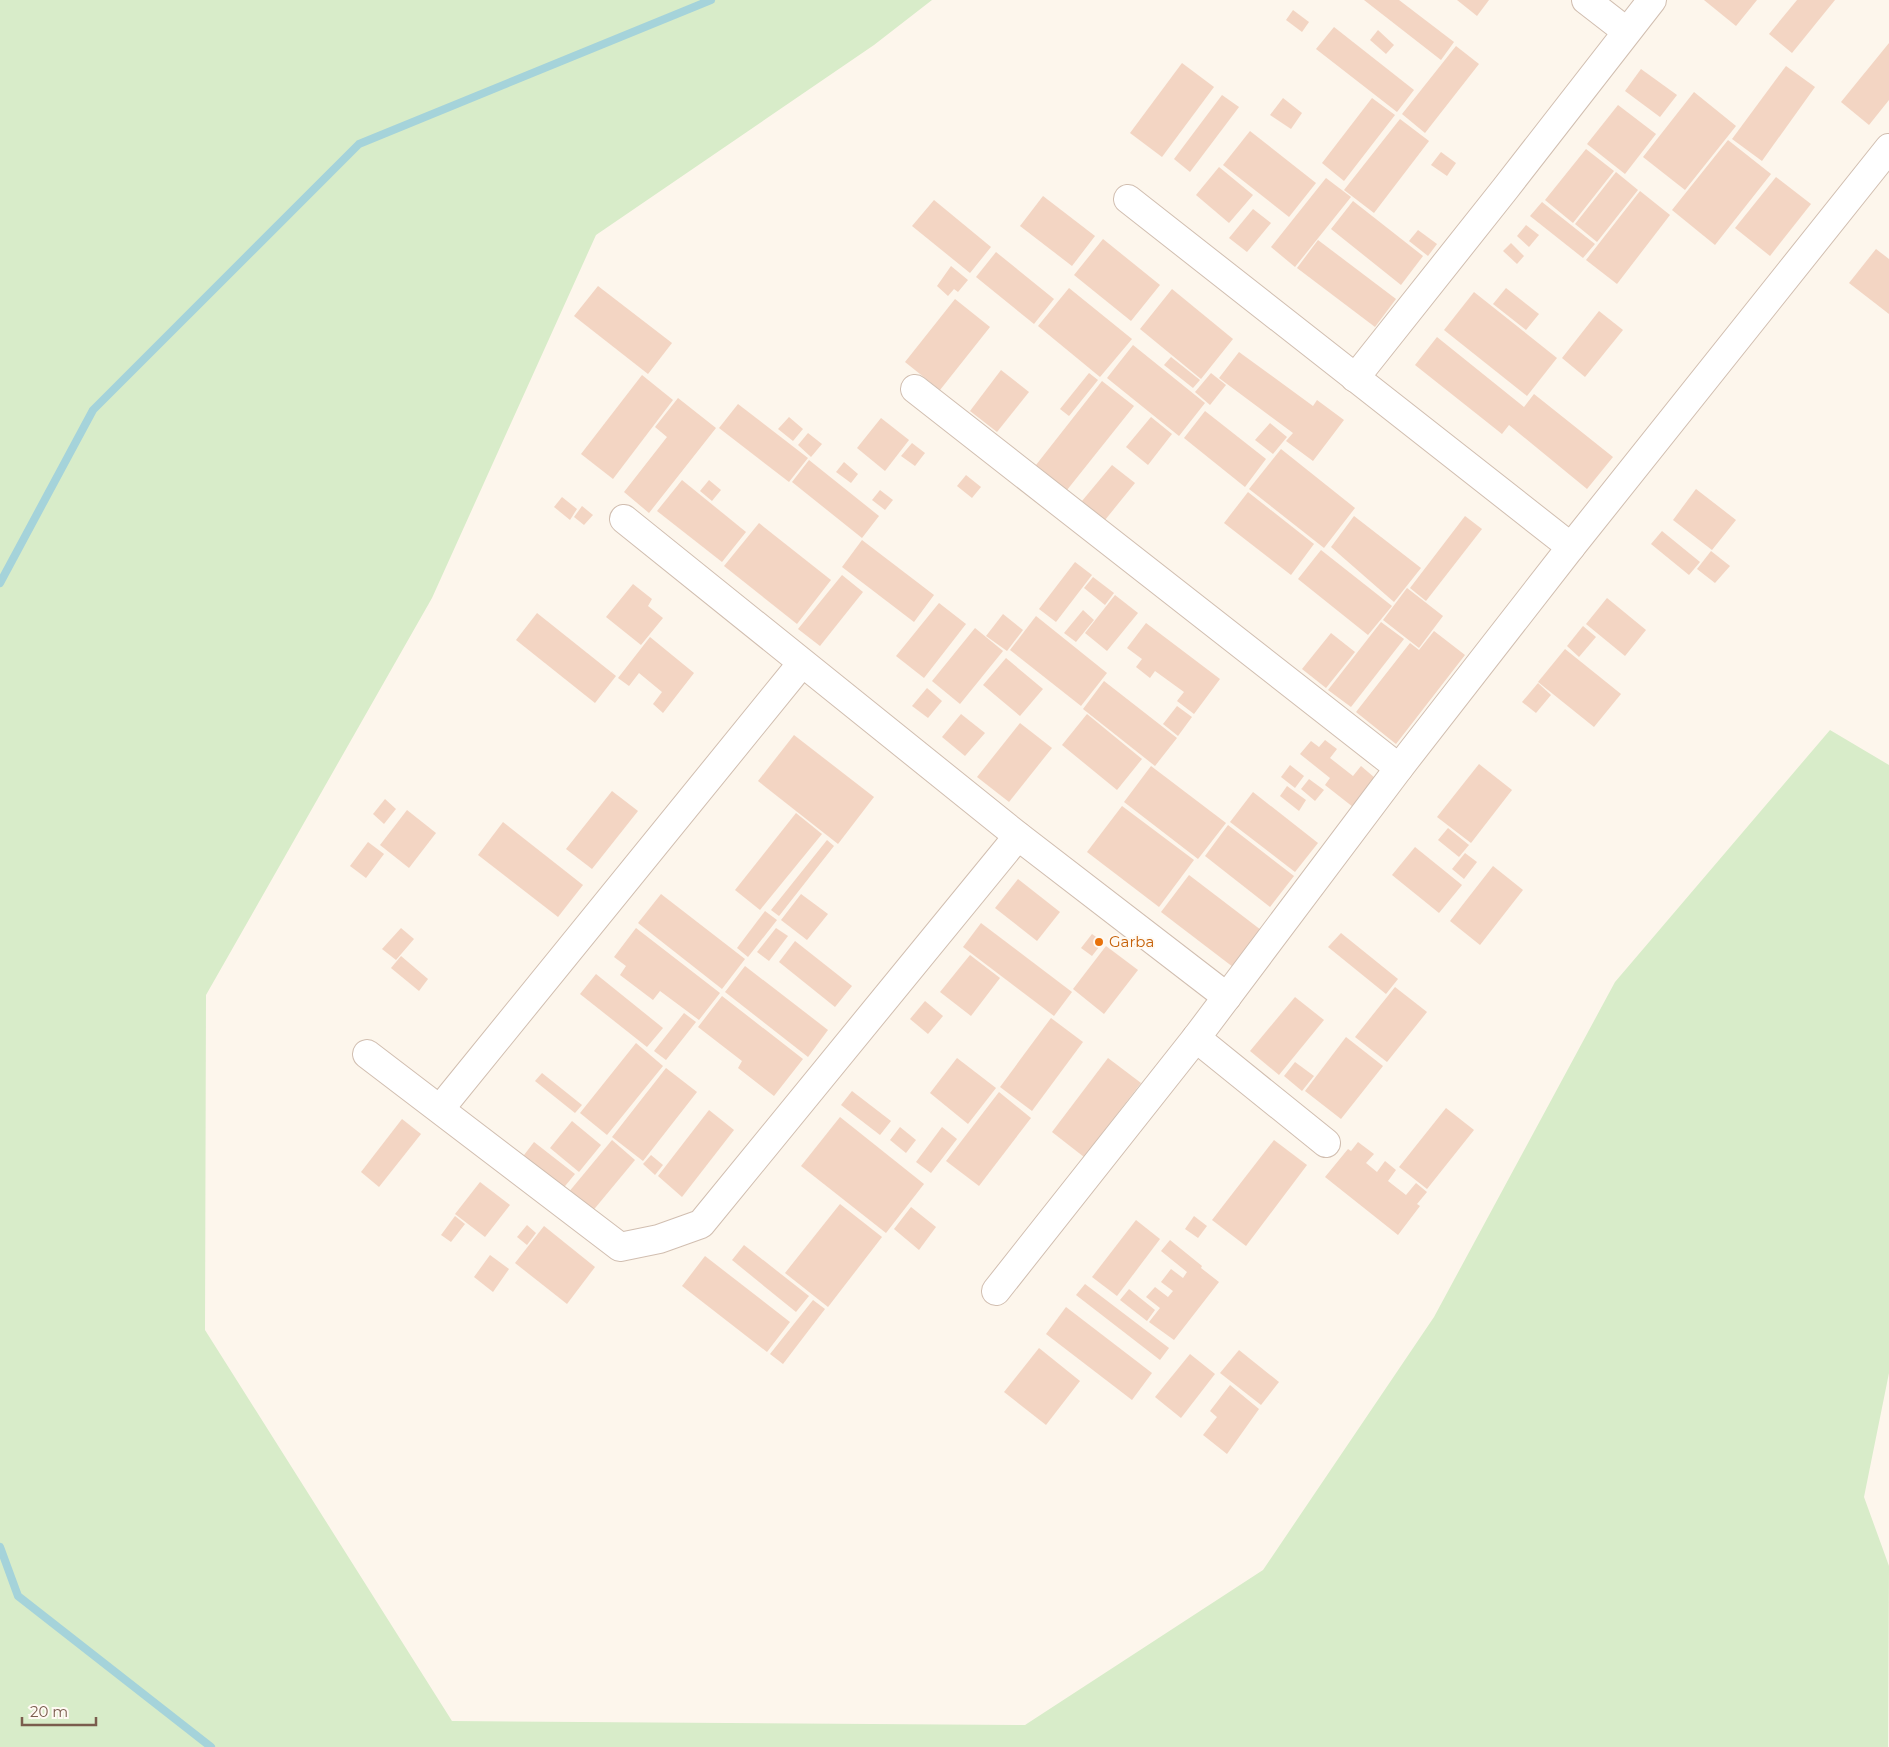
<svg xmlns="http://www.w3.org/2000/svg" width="1889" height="1747" font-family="Montserrat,sans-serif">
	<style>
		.green { fill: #d8ecc9 }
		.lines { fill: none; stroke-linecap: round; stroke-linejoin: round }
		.stream { stroke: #a5d3da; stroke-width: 8 }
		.building { fill: #f3d5c3 }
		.minor-casing { stroke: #d1beb0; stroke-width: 30 }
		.minor { stroke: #fff; stroke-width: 28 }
		.food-dot { fill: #e8710a; stroke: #fffaf3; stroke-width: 2 }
		.labels { text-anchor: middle; stroke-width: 4; stroke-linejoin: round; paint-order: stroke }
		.food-label { font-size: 15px; fill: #c56008; stroke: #fffaf3; text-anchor: start }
	</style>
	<rect width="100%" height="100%" fill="#fdf6ec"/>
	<polygon class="green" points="0,0 932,0 874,45 596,235 432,598 206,995 205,1330 452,1721 1025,1725 1263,1570 1434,1317 1615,982 1830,730 1889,765 1889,1373 1864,1497 1889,1566 1888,1747 0,1747"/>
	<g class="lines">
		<g class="stream">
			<polyline points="0,583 93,410 359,144 711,0"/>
			<polyline points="0,1547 18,1596 211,1747"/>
		</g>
	</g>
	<g class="building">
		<polygon points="1364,0 1399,0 1454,42 1441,60"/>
		<polygon points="1457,0 1489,0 1477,16"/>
		<polygon points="1704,0 1757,0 1736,26"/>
		<polygon points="1797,0 1835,0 1792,53 1769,34"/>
		<polygon points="1293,10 1309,22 1302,32 1286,20"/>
		<polygon points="1334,27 1414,90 1397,112 1316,49"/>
		<polygon points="1378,30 1394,45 1386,54 1370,40"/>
		<polygon points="1889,43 1889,100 1869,125 1841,102"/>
		<polygon points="1456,46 1479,64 1425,133 1402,114"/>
		<polygon points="1182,63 1214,87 1162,157 1130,133"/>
		<polygon points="1786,66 1815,87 1762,161 1732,139"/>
		<polygon points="1641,69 1677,95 1660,117 1625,91"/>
		<polygon points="1694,92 1736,126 1685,190 1643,157"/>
		<polygon points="1222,95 1239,107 1190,172 1174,159"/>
		<polygon points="1283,98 1302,113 1291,129 1270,115"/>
		<polygon points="1372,98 1395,115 1344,181 1322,163"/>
		<polygon points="1618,105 1656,134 1625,174 1587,144"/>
		<polygon points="1400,119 1429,141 1374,213 1344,190"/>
		<polygon points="1250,131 1316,183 1289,217 1223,165"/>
		<polygon points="1728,140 1771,174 1715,245 1672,210"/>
		<polygon points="1586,149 1614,171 1573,223 1545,200"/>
		<polygon points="1441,152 1456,163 1447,176 1431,165"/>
		<polygon points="1219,167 1253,195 1229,223 1196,195"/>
		<polygon points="1616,172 1638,190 1597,242 1575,224"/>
		<polygon points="1776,177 1811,204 1770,256 1735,228"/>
		<polygon points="1326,178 1351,197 1295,267 1271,247"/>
		<polygon points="1640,191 1670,215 1617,284 1586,260"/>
		<polygon points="1043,196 1095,236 1072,266 1020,226"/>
		<polygon points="934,200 991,247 970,273 912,226"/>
		<polygon points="1353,201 1423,256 1401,285 1331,229"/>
		<polygon points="1542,202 1595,244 1583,258 1530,216"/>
		<polygon points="1253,209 1271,223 1247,252 1229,238"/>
		<polygon points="1526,225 1539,235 1529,247 1517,236"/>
		<polygon points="1418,230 1437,244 1428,256 1409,241"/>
		<polygon points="1103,239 1160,285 1131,321 1074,275"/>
		<polygon points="1318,240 1396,299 1375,327 1297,268"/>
		<polygon points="1511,243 1524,256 1517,264 1503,251"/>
		<polygon points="1876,249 1889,259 1889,314 1849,283"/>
		<polygon points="996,252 1054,299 1034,324 976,277"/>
		<polygon points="951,266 968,280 958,292 954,289 948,296 937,286"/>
		<polygon points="598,286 672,343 648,374 574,316"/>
		<polygon points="1069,288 1132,339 1100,377 1038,326"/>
		<polygon points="1506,288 1539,314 1526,330 1493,304"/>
		<polygon points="1172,289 1233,339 1201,379 1140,329"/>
		<polygon points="1474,292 1557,358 1527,396 1444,330"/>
		<polygon points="955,299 990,327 940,390 905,362"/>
		<polygon points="1599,311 1623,330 1585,377 1562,358"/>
		<polygon points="1437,337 1524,407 1534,394 1613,457 1587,489 1509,425 1502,434 1415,365"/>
		<polygon points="1133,345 1205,403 1179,436 1107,378"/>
		<polygon points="1239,352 1313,406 1317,400 1344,420 1313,461 1286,441 1293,433 1219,378"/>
		<polygon points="1171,357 1200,380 1193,388 1164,365"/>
		<polygon points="1001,370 1029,392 997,432 970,411"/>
		<polygon points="1089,373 1098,380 1069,416 1060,409"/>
		<polygon points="1211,373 1226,385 1210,405 1195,392"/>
		<polygon points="642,375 673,400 613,479 581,454"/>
		<polygon points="1102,381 1134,406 1067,490 1036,465"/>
		<polygon points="678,398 716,428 649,513 624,492 667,437 655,427"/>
		<polygon points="738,404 808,458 789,482 719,428"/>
		<polygon points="1205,411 1266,459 1245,487 1184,438"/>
		<polygon points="789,417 803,429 793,441 778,429"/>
		<polygon points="1151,417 1172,434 1148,465 1126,447"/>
		<polygon points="881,418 909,440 885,471 857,448"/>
		<polygon points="1270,423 1287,437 1273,454 1255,440"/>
		<polygon points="808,433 822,444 811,457 798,445"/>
		<polygon points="912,443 925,453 915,466 901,456"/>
		<polygon points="1281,449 1355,508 1324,548 1249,489"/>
		<polygon points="809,460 879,516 862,538 792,482"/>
		<polygon points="844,462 858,474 851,483 836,472"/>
		<polygon points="1112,465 1135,483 1105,520 1082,501"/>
		<polygon points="966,475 981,487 972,498 957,486"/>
		<polygon points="682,480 746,532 722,562 657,511"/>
		<polygon points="709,480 721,490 712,501 700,491"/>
		<polygon points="1696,489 1736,520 1712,550 1673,520"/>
		<polygon points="880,490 893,500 885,510 872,500"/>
		<polygon points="1248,492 1314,544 1291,575 1224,523"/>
		<polygon points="562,497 577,509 570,520 554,507"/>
		<polygon points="582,506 593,515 584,525 574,517"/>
		<polygon points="1354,516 1421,568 1394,602 1331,547"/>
		<polygon points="1465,516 1482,529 1426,601 1410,588"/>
		<polygon points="759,523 831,580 797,624 724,566"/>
		<polygon points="1662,531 1700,562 1689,575 1651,544"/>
		<polygon points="862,540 934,595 914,622 842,567"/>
		<polygon points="1321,550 1392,606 1368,635 1298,579"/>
		<polygon points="1711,551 1730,566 1715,583 1697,569"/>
		<polygon points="1075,562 1092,575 1056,622 1039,609"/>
		<polygon points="842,575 863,592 820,646 798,629"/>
		<polygon points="1093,577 1114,593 1105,605 1084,588"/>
		<polygon points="633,584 652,599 648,606 663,618 641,645 606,617"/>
		<polygon points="1407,588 1443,616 1419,648 1383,620"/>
		<polygon points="1115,595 1138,613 1107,651 1085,633"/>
		<polygon points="1607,598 1646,630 1625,656 1586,624"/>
		<polygon points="939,603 966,624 924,678 896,656"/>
		<polygon points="1083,610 1094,620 1076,642 1064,633"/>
		<polygon points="537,613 616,676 595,703 516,640"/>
		<polygon points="1003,614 1023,630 1007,651 986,636"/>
		<polygon points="1036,616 1107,673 1081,706 1010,650"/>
		<polygon points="1381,622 1404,639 1351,707 1328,690"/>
		<polygon points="1146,623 1220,679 1194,714 1177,701 1184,692 1155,671 1150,678 1136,667 1142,659 1127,648"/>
		<polygon points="1583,626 1596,637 1579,657 1567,646"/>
		<polygon points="975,628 1003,651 960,704 932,681"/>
		<polygon points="1434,631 1465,655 1396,744 1356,712 1410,643 1419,650"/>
		<polygon points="1331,633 1355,652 1326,688 1302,669"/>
		<polygon points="650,637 694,673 663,713 653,704 662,692 639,673 629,686 618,678"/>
		<polygon points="1565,649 1621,694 1594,727 1538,682"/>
		<polygon points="1006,658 1043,689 1020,716 983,685"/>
		<polygon points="1104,681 1177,738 1155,766 1083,709"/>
		<polygon points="1538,683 1551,695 1536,713 1522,702"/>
		<polygon points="927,688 942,701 928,718 912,706"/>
		<polygon points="1177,706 1192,717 1178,736 1163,724"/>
		<polygon points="961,714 985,733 965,756 942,737"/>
		<polygon points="1087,714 1142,759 1117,790 1062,745"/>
		<polygon points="1020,723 1052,748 1009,802 977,777"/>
		<polygon points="794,735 874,797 838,844 758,781"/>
		<polygon points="1325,740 1337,749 1330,758 1353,776 1361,766 1375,778 1353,807 1325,785 1330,778 1300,754 1311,741 1319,747"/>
		<polygon points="1479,764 1512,790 1471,843 1437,817"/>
		<polygon points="1290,765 1304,776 1295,788 1281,777"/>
		<polygon points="1151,766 1226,823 1198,859 1124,802"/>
		<polygon points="1309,779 1324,790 1315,801 1301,789"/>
		<polygon points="1287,786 1306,800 1299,811 1280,796"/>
		<polygon points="612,791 638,811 592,869 566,849"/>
		<polygon points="1253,792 1318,843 1295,872 1230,822"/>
		<polygon points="385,799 396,809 384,824 373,814"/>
		<polygon points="1122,806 1194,860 1159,907 1087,852"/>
		<polygon points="407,810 436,833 409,868 380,845"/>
		<polygon points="796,813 822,834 760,910 735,890"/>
		<polygon points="503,822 583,885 558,917 478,855"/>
		<polygon points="1228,825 1294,876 1270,907 1205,856"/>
		<polygon points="1448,828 1469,845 1459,857 1438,840"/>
		<polygon points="827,840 834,846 779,916 771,910"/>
		<polygon points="368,842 384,854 366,878 350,866"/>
		<polygon points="1415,847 1462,885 1439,913 1392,875"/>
		<polygon points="1465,853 1477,862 1464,879 1452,869"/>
		<polygon points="1493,866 1523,890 1480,945 1450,921"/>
		<polygon points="1189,875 1261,930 1233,967 1161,912"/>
		<polygon points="1018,879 1060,912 1037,941 995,908"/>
		<polygon points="661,894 745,959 722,989 638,923"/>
		<polygon points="801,894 828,914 807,940 781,920"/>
		<polygon points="765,911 777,920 748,957 737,948"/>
		<polygon points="981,923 1072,992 1054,1016 963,947"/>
		<polygon points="401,928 414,939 396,960 382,949"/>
		<polygon points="636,928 720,993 699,1020 660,991 653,1000 620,975 626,966 614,957"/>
		<polygon points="776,928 788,936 769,961 757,952"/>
		<polygon points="1341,933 1398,979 1386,994 1328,947"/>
		<polygon points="1092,934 1103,942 1092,956 1081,948"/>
		<polygon points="795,941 852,986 835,1007 779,962"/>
		<polygon points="1106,946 1138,970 1104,1014 1073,989"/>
		<polygon points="970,955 1000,978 971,1016 940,992"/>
		<polygon points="401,956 428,979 419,991 391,968"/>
		<polygon points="745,966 828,1030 808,1057 725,992"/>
		<polygon points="596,974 663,1028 647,1047 580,994"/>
		<polygon points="1395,987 1427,1012 1387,1062 1355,1037"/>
		<polygon points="722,996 803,1059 774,1096 738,1068 742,1061 698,1027"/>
		<polygon points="1295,997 1324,1020 1279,1075 1250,1051"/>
		<polygon points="925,1001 943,1016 928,1034 910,1019"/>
		<polygon points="684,1013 696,1022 666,1060 654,1051"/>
		<polygon points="1051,1018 1083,1042 1032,1111 1000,1087"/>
		<polygon points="1346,1037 1383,1066 1341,1119 1305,1091"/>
		<polygon points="636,1043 663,1066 607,1135 580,1113"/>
		<polygon points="957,1058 996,1088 968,1124 930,1093"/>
		<polygon points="1108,1058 1141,1083 1084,1157 1052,1132"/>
		<polygon points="1295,1062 1314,1076 1302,1091 1284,1076"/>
		<polygon points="666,1068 697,1092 643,1161 612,1137"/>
		<polygon points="542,1073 582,1105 575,1113 535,1081"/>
		<polygon points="852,1091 891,1121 880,1135 841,1105"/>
		<polygon points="999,1092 1031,1118 979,1186 946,1161"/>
		<polygon points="1446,1108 1474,1130 1427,1189 1399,1167"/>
		<polygon points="709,1110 734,1130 682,1197 658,1176"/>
		<polygon points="840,1117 924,1184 886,1233 801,1166"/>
		<polygon points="402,1119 421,1134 379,1187 361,1172"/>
		<polygon points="572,1121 601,1145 579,1172 550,1148"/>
		<polygon points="900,1127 916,1140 906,1153 890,1140"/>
		<polygon points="942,1127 957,1139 931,1173 916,1162"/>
		<polygon points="612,1140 635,1160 591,1213 568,1193"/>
		<polygon points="1274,1140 1307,1165 1246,1246 1212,1220"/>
		<polygon points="534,1142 575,1174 561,1191 521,1159"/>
		<polygon points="1358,1142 1374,1154 1366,1163 1377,1172 1385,1161 1396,1170 1388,1181 1406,1195 1416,1183 1427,1192 1417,1204 1420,1206 1398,1235 1325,1177 1348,1149 1351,1151"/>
		<polygon points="651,1155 663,1165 655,1175 643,1164"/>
		<polygon points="480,1182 510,1205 485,1237 455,1214"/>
		<polygon points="840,1204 882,1237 828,1307 785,1273"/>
		<polygon points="911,1207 936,1227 919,1250 894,1229"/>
		<polygon points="455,1216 465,1224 451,1242 441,1235"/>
		<polygon points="1194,1216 1207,1226 1198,1238 1185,1229"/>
		<polygon points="1136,1220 1160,1239 1117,1296 1092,1277"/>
		<polygon points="527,1225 536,1233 527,1245 517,1237"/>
		<polygon points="544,1226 595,1267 567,1304 515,1263"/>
		<polygon points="1170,1240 1202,1266 1201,1268 1219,1282 1174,1340 1149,1322 1160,1308 1146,1297 1155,1287 1168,1297 1173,1291 1161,1282 1171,1269 1183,1278 1187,1272 1161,1251"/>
		<polygon points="744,1245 809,1296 796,1312 732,1260"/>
		<polygon points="490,1255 509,1269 493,1292 474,1277"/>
		<polygon points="705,1256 790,1322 767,1352 682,1286"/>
		<polygon points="1085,1284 1169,1348 1160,1360 1076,1295"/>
		<polygon points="1129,1289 1155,1310 1147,1321 1120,1300"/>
		<polygon points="813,1300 825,1309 783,1364 770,1354"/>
		<polygon points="1066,1307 1152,1373 1132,1400 1046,1334"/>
		<polygon points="1039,1348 1080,1381 1046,1425 1004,1392"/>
		<polygon points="1239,1350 1279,1382 1261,1405 1220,1373"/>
		<polygon points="1190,1354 1215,1374 1181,1418 1155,1397"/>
		<polygon points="1230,1385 1259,1409 1227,1454 1203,1435 1217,1417 1210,1411"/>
	</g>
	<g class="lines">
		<g class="minor-casing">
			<g id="minor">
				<polyline points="1586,0 1626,31"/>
				<polyline points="1128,199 1571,547"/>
				<polyline points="1355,378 1505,189 1652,0"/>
				<polyline points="915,389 1399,768"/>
				<polyline points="624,519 1018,836 1227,997"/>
				<polyline points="1196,1038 1326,1143"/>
				<polyline points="367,1054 620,1247 659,1239 701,1224 1018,836"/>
				<polyline points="440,1109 802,663"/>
				<polyline points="996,1291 1196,1038 1399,768 1571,547 1889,148"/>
			</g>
		</g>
		<use href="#minor" class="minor"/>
	</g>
	<circle class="food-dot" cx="1099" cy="942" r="5"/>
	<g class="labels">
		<g class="food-label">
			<text x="1109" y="947">Garba</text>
		</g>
	</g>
	<path d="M22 1717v8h74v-8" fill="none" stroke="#7a5c4d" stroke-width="2.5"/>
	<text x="30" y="1717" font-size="15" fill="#7a5c4d" stroke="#fffaf3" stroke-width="4" paint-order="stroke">20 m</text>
</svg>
